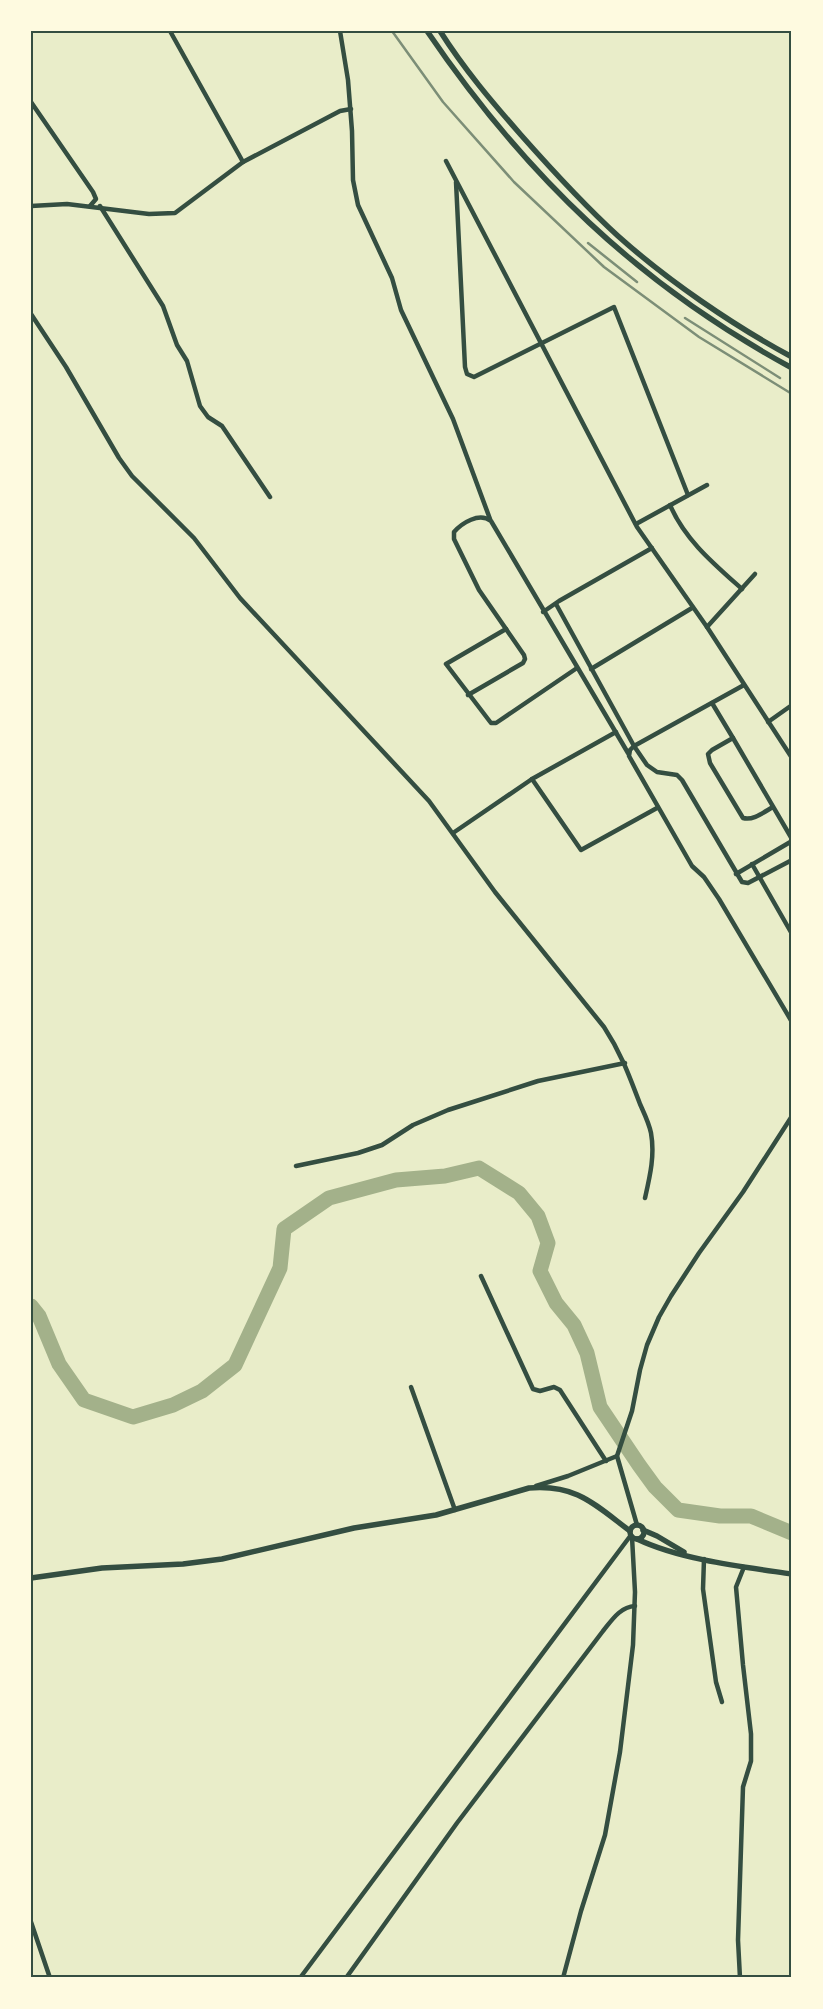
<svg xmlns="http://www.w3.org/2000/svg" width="823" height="2009" font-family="Montserrat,sans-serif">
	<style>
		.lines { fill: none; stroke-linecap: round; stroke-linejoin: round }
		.river { stroke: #a3b18a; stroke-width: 15 }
		.minor { stroke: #344e41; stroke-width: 4.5 }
		.tertiary { stroke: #344e41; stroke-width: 5.5 }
		.rail { stroke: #7c8e77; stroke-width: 2.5 }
		.neatline { fill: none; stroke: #344e41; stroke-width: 2 }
	</style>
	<rect width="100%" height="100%" fill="#e9edc9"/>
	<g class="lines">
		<polyline class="river" points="31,1306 39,1316 59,1364 84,1400 133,1417 173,1405 202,1391 235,1365 280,1268 284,1229 329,1198 396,1180 445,1176 479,1168 519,1193 538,1216 548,1243 540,1271 556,1303 574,1325 587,1353 600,1407 639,1465 655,1487 678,1510 720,1516 751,1516 792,1533"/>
		<g class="minor">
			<polyline points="170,31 243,162"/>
			<polyline points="340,31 348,80 352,131 353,180 358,205 392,278 401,310 453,419 490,519"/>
			<polyline points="31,102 93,192 96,199 90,206"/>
			<polyline points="446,161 637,527 707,627 792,758"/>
			<polyline points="456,182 465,367 467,374 474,377 614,307 688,495"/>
			<polyline points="31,206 67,204 149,214 175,213 243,162 340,111 351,109"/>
			<polyline points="100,206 163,306 177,345 187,361 200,406 208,417 222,426 270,497"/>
			<path d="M 31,314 L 66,367 L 119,458 L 132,476 L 194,538 L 240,598 L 429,801 L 495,892 L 604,1027 C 621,1053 629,1075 640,1104 C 644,1113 649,1123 651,1133 C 655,1155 650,1176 645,1198"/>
			<path d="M 670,505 C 685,540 714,564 742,589"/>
			<polyline points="636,524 707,485"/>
			<polyline points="556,604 634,746 647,765 657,772 677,775 682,780 742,882 748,883 792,860"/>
			<polyline points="543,612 559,601 652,548"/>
			<polyline points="707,627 755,574"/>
			<polyline points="506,629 446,664 491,723 496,723 577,668"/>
			<polyline points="591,669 692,608"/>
			<polyline points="744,685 634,746 630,750 629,756 692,866 704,877 719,899 792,1022"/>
			<path d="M 468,695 L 523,663 L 525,659 L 524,655 L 479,590 L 454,539 L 454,532 C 462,523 479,512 491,521 L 628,753"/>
			<polyline points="712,703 733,738"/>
			<polyline points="768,722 792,705"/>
			<polyline points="616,732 532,779 581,850 657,808"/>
			<path d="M 773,807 C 764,812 753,821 743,818 L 710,763 L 708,754 L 712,750 L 733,738 L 792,839"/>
			<polyline points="453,833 532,779"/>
			<polyline points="752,864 792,934"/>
			<polyline points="736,874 792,841"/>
			<polyline points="296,1166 358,1153 382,1145 413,1125 448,1110 538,1081 625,1063"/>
			<polyline points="481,1276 533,1389 540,1391 554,1387 560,1390 606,1461"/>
			<polyline points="411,1387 455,1510"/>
			<polyline points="536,1486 568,1476 617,1456"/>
			<polyline points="637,1525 617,1456 632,1411 640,1370 647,1345 659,1317 671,1296 699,1253 743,1192 792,1116"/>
			<polyline points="704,1559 703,1589 716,1682 722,1702"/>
			<polyline points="31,1922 50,1978"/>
			<polyline points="300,1978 631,1535"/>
			<path d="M 346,1978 L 457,1823 L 603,1631 C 612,1620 620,1607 635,1606"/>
			<polyline points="563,1978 581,1911 605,1835 620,1752 633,1645 635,1592 632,1537"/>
			<polyline points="740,1978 738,1940 743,1787 751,1761 751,1734 743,1665 736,1587 744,1567"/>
		</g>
		<g class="tertiary">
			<path d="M 427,31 C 525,175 639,285 792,368"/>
			<path d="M 440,31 C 464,69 492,102 521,135 C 552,170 584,205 618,236 C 667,280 734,326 792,357"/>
			<circle cx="637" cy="1532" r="7"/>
			<polyline points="643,1530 657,1536 684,1552"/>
			<path d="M 637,1539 C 681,1560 744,1567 792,1574"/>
			<path d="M 31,1578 L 102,1568 L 183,1564 L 222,1559 L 354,1528 L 436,1515 L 529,1488 C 576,1484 594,1504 630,1531"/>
		</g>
		<g class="rail">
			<polyline points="392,31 443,102 514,182 604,267 699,337 792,394"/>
			<polyline points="588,243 637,282"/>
			<polyline points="685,318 780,378"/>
		</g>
	</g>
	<rect width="823" height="2009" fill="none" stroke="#fefae0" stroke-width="65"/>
	<rect x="32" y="32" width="758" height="1944" class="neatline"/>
</svg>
